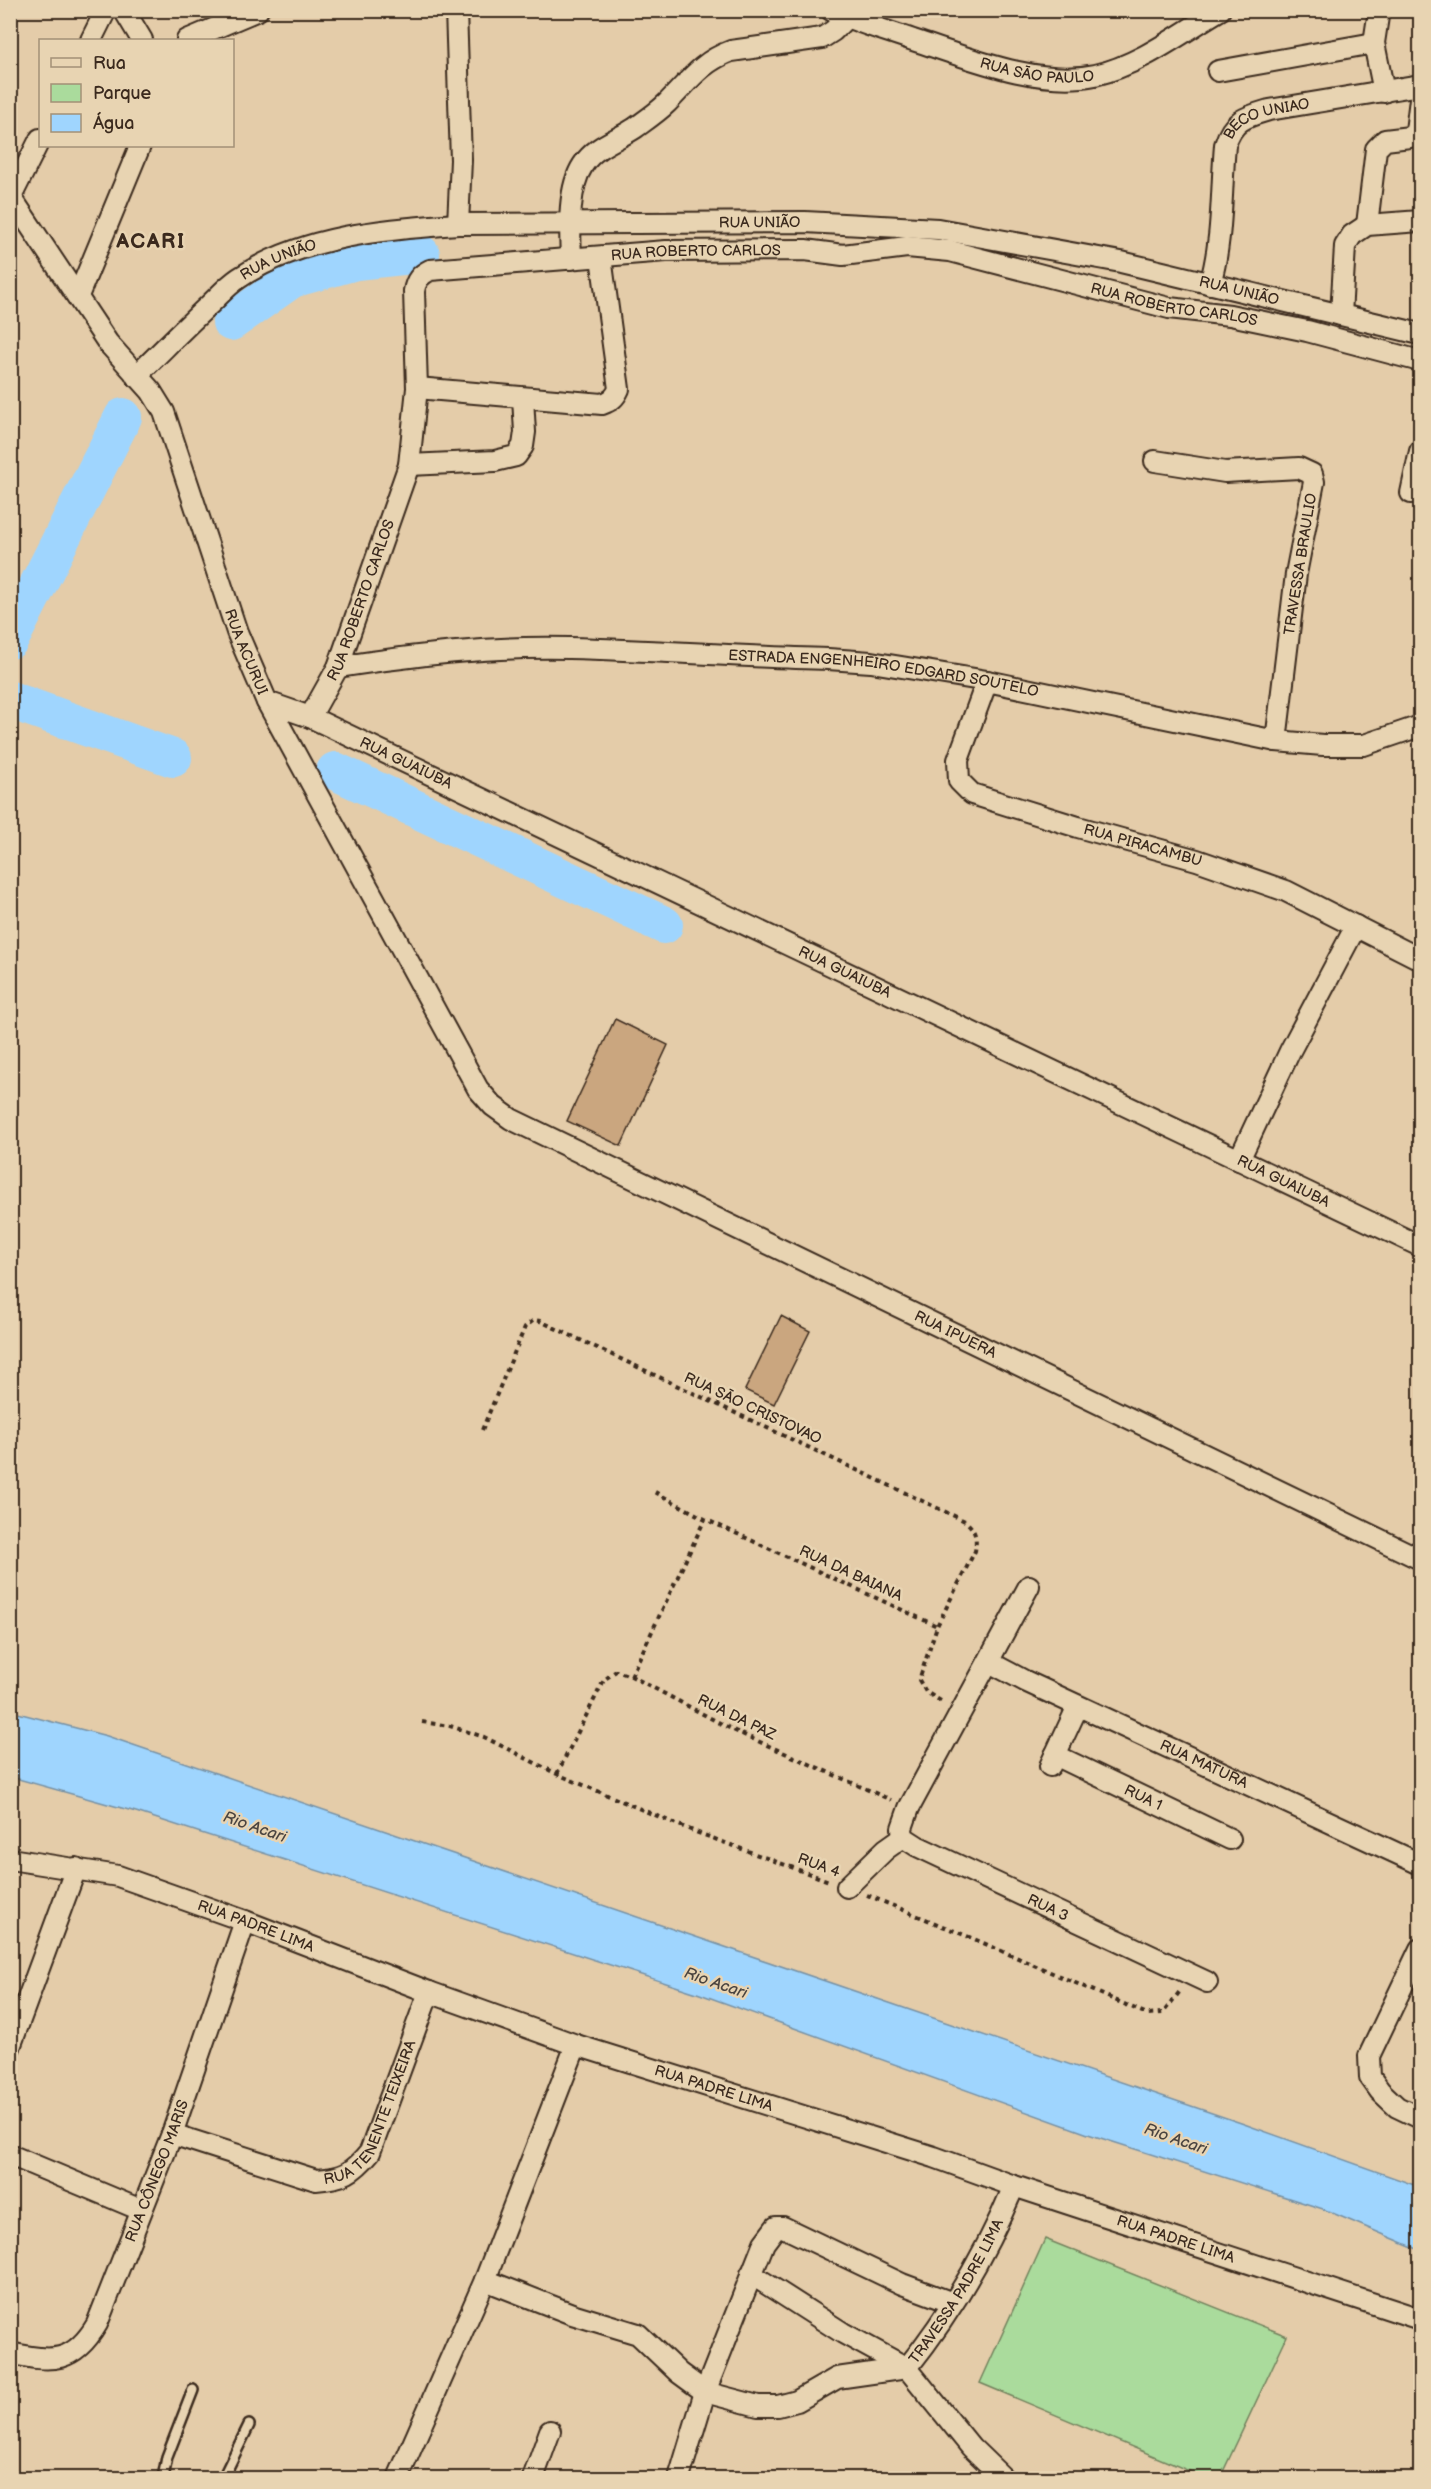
<svg xmlns="http://www.w3.org/2000/svg" width="1431" height="2489" font-family="'Balsamiq Sans',sans-serif">
	<style>
		.green { fill: #aadb9c; stroke: #72825d; stroke-width: 1.5 }
		.water { fill: #9fd5fe; stroke: #7791a4; stroke-width: 1.5 }
		.lines { fill: none; stroke-linecap: round; stroke-linejoin: round }
		.river { stroke: #9fd5fe; stroke-width: 38 }
		.building { fill: #caa67f; stroke: #3b2a1e; stroke-width: 1.5 }
		.lane-casing { stroke: #3b2a1e; stroke-width: 14 }
		.street-casing { stroke: #3b2a1e; stroke-width: 24 }
		.path { stroke: #3b2a1e; stroke-width: 4; stroke-dasharray: 4.5 4.5; stroke-linecap: butt }
		.lane { stroke: #e8d4b2; stroke-width: 9 }
		.street { stroke: #e8d4b2; stroke-width: 20 }
		.labels { text-anchor: middle; stroke-width: 5; stroke-linejoin: round; paint-order: stroke }
		.street-label { font-size: 15px; fill: #3b2a1e; stroke: #e8d4b2 }
		.water-label { font-size: 16px; font-style: italic; fill: #4a4440; stroke: #e8d4b2 }
		.district-label { font-size: 21px; font-weight: bold; letter-spacing: 1.5px; fill: #3b2a1e; stroke: #e8d4b2 }
	</style>
	<rect width="100%" height="100%" fill="#e4cca9"/>
	<filter id="ink" filterUnits="userSpaceOnUse"><feTurbulence type="fractalNoise" baseFrequency=".0167" numOctaves="2"/><feDisplacementMap in="SourceGraphic" scale="12" xChannelSelector="R" yChannelSelector="G"/><feConvolveMatrix kernelMatrix="1 2 1 2 8 2 1 2 1" color-interpolation-filters="sRGB"/></filter>
	<g filter="url(#ink)">
		<polygon class="green" points="1045,2239 1287,2336 1220,2478 1206,2478 980,2383"/>
		<polygon class="water" points="10,1711 107,1736 1244,2124 1420,2187 1420,2250 1323,2209 1088,2134 697,1993 136,1812 11,1777"/>
		<g class="lines">
			<g class="river">
				<polyline points="231,322 292,279 356,261 421,254"/>
				<polyline points="10,640 123,417"/>
				<polyline points="10,700 173,758"/>
				<polyline points="335,771 664,925"/>
			</g>
		</g>
		<g class="building">
			<polygon points="615,1019 668,1045 621,1146 567,1121"/>
			<polygon points="781,1316 810,1331 774,1404 745,1390"/>
		</g>
		<g class="lines">
			<g class="lane-casing">
				<g id="lane">
					<polyline points="163,2478 167,2457 193,2390"/>
					<polyline points="223,2478 249,2425"/>
				</g>
			</g>
			<g class="street-casing">
				<g id="street">
					<polyline points="124,10 142,40"/>
					<polyline points="456,10 461,160 458,224"/>
					<path id="s1" d="M 831,10 C 857,23 885,30 913,40 C 966,57 1038,87 1095,75 C 1140,65 1181,33 1220,10"/>
					<polyline points="1379,10 1374,43 1384,92"/>
					<polyline points="91,40 106,10"/>
					<polyline points="187,40 258,10"/>
					<polyline points="1218,71 1374,43"/>
					<path id="s2" d="M 11,197 L 108,343 L 151,391 L 164,412 L 237,632 L 267,702 L 478,1089 L 493,1106 L 511,1119 L 1420,1559"/>
					<polyline points="11,197 40,139"/>
					<polyline points="1367,225 1376,149 1385,140 1410,137 1416,131 1420,99"/>
					<path d="M 571,259 C 570,232 567,189 583,165 C 595,146 617,140 635,128 C 646,120 658,112 667,103 C 689,81 701,62 731,51 L 822,38 L 833,31 L 846,18"/>
					<path id="s3" d="M 1210,284 C 1223,239 1221,192 1225,145 C 1233,120 1245,117 1269,110 L 1420,85"/>
					<polyline points="78,296 140,146"/>
					<polyline points="1341,315 1345,246 1352,235 1367,225 1420,221"/>
					<path id="s4" d="M 136,376 C 160,353 183,329 208,306 C 218,297 227,286 239,278 C 302,236 384,229 458,224 L 805,222 L 938,229 L 1121,262 L 1420,334"/>
					<path d="M 417,388 L 602,404 C 611,401 615,398 619,389 L 601,257"/>
					<polyline points="1155,461 1225,472 1299,468 1312,474 1314,482 1296,574 1276,741"/>
					<polyline points="409,465 495,461 516,456 523,446 525,432 523,398"/>
					<polyline points="1411,493 1420,451"/>
					<path id="s5" d="M 338,667 C 415,655 491,646 569,648 C 656,650 742,657 828,659 L 871,662 L 987,681 L 1276,741 L 1323,745 L 1364,745 L 1420,726"/>
					<path id="s6" d="M 987,681 L 958,760 L 959,781 L 972,794 L 1078,827 L 1197,860 L 1286,891 L 1420,959"/>
					<path id="s7" d="M 267,702 L 310,717 L 1420,1246"/>
					<path id="s8" d="M 310,717 L 338,667 L 409,465 L 417,388 L 414,291 C 416,280 420,275 430,270 L 666,251 L 805,250 L 843,255 L 907,247 L 950,251 L 1169,308 L 1230,315 L 1307,331 L 1420,361"/>
					<polyline points="1239,1160 1290,1051 1356,926"/>
					<path id="s9" d="M 1029,1586 L 909,1808 L 902,1828 L 903,1837 L 917,1846 L 1207,1982"/>
					<path id="s10" d="M 989,1662 L 1025,1681 L 1420,1864"/>
					<path id="s11" d="M 1055,1755 L 1230,1839"/>
					<polyline points="1050,1766 1078,1706"/>
					<path id="s12" d="M 10,1859 L 118,1876 L 245,1921 L 429,1992 L 576,2045 L 934,2157 L 1014,2186 L 1420,2319"/>
					<polyline points="847,1887 886,1849 903,1837"/>
					<polyline points="1420,1949 1369,2056 1370,2077 1380,2091 1397,2107 1420,2118"/>
					<polyline points="10,2047 76,1868"/>
					<path id="s13" d="M 172,2134 L 316,2180 C 343,2178 353,2173 370,2152 L 429,1992"/>
					<polyline points="10,2155 141,2210"/>
					<polyline points="751,2274 843,2333 907,2368 971,2447 1002,2477"/>
					<path id="s14" d="M 485,2280 L 572,2314 L 638,2334 L 679,2373 L 705,2392 L 758,2406 L 778,2406 L 797,2401 L 837,2378 L 907,2368 C 951,2313 987,2251 1014,2186"/>
					<path id="s15" d="M 10,2353 C 52,2363 74,2363 97,2324 L 172,2134 L 245,1921"/>
					<polyline points="398,2478 485,2280 576,2045"/>
					<polyline points="533,2478 550,2431"/>
					<polyline points="679,2478 705,2392 764,2243 776,2227 783,2227 902,2284 953,2303"/>
				</g>
			</g>
			<g class="path">
				<path d="M 482,1430 L 525,1327 L 534,1320 L 540,1321 L 965,1521 C 976,1530 977,1538 975,1551 L 937,1626"/>
				<polyline points="655,1492 705,1519 937,1626 919,1680 926,1692 944,1703"/>
				<polyline points="631,1676 705,1519"/>
				<polyline points="422,1722 450,1726 484,1737 557,1774 693,1831 829,1881"/>
				<polyline points="557,1774 604,1680 616,1671 631,1676 735,1731 891,1800"/>
				<polyline points="867,1895 974,1939 1147,2014 1163,2013 1181,1990"/>
			</g>
			<use href="#lane" class="lane"/>
			<use href="#street" class="street"/>
		</g>
	</g>
	<g class="labels">
		<g class="street-label">
			<text dy="5" stroke="none"><textPath href="#s1" startOffset="216">RUA SĀO PAULO</textPath></text>
			<text dy="5" stroke="none"><textPath href="#s3" startOffset="194">BECO UNIAO</textPath></text>
			<text dy="5" stroke="none"><textPath href="#s4" startOffset="672">RUA UNIÃO</textPath></text>
			<text dy="5" stroke="none"><textPath href="#s8" startOffset="740">RUA ROBERTO CARLOS</textPath></text>
			<text dy="5" stroke="none"><textPath href="#s4" startOffset="186">RUA UNIÃO</textPath></text>
			<text dy="5" stroke="none"><textPath href="#s4" startOffset="1158">RUA UNIÃO</textPath></text>
			<text dy="5" stroke="none"><textPath href="#s8" startOffset="1226">RUA ROBERTO CARLOS</textPath></text>
			<text transform="translate(1300 564) rotate(-81)" y="5">TRAVESSA BRAULIO</text>
			<text dy="5" stroke="none"><textPath href="#s8" startOffset="128">RUA ROBERTO CARLOS</textPath></text>
			<text dy="5" stroke="none"><textPath href="#s2" startOffset="518">RUA ACURUI</textPath></text>
			<text dy="5" stroke="none"><textPath href="#s5" startOffset="548">ESTRADA ENGENHEIRO EDGARD SOUTELO</textPath></text>
			<text dy="5" stroke="none"><textPath href="#s7" startOffset="152">RUA GUAIUBA</textPath></text>
			<text dy="5" stroke="none"><textPath href="#s6" startOffset="302">RUA PIRACAMBU</textPath></text>
			<text dy="5" stroke="none"><textPath href="#s7" startOffset="638">RUA GUAIUBA</textPath></text>
			<text dy="5" stroke="none"><textPath href="#s7" startOffset="1124">RUA GUAIUBA</textPath></text>
			<text dy="5" stroke="none"><textPath href="#s2" startOffset="1552">RUA IPUERA</textPath></text>
			<text transform="translate(753 1408) rotate(25)" y="5">RUA SĀO CRISTOVAO</text>
			<text transform="translate(851 1573) rotate(25)" y="5">RUA DA BAIANA</text>
			<text transform="translate(737 1717) rotate(26)" y="5">RUA DA PAZ</text>
			<text dy="5" stroke="none"><textPath href="#s10" startOffset="238">RUA MATURA</textPath></text>
			<text dy="5" stroke="none"><textPath href="#s11" startOffset="98">RUA 1</textPath></text>
			<text transform="translate(819 1865) rotate(20)" y="5">RUA 4</text>
			<text dy="5" stroke="none"><textPath href="#s9" startOffset="444">RUA 3</textPath></text>
			<text dy="5" stroke="none"><textPath href="#s12" startOffset="256">RUA PADRE LIMA</textPath></text>
			<text dy="5" stroke="none"><textPath href="#s12" startOffset="742">RUA PADRE LIMA</textPath></text>
			<text dy="5" stroke="none"><textPath href="#s13" startOffset="246">RUA TENENTE TEIXEIRA</textPath></text>
			<text dy="5" stroke="none"><textPath href="#s15" startOffset="266">RUA CÔNEGO MARIS</textPath></text>
			<text dy="5" stroke="none"><textPath href="#s12" startOffset="1228">RUA PADRE LIMA</textPath></text>
			<text dy="5" stroke="none"><textPath href="#s14" startOffset="554">TRAVESSA PADRE LIMA</textPath></text>
		</g>
		<g class="water-label">
			<text transform="translate(255 1826) rotate(19)" y="6">Rio Acari</text>
			<text transform="translate(716 1982) rotate(19)" y="6">Rio Acari</text>
			<text transform="translate(1176 2138) rotate(19)" y="6">Rio Acari</text>
		</g>
		<g class="district-label">
			<text x="151" y="248">ACARI</text>
		</g>
	</g>
	<rect width="1431" height="2489" fill="none" stroke="#e8d4b2" stroke-width="36"/>
	<rect x="18" y="18" width="1395" height="2453" fill="none" stroke="#3b2a1e" stroke-width="2" filter="url(#ink)"/>
	<rect x="39" y="39" width="195" height="108" fill="#e8d4b2" stroke="#a39077" stroke-width="1.5"/>
	<rect x="51" y="58" width="30" height="9" fill="#e8d4b2" stroke="#a39077" stroke-width="1.5"/>
	<text x="93" y="69" font-size="18" fill="#3b2a1e">Rua</text>
	<rect x="51" y="84" width="30" height="18" fill="#aadb9c" stroke="#a39077" stroke-width="1.5"/>
	<text x="93" y="99" font-size="18" fill="#3b2a1e">Parque</text>
	<rect x="51" y="114" width="30" height="18" fill="#9fd5fe" stroke="#a39077" stroke-width="1.5"/>
	<text x="93" y="129" font-size="18" fill="#3b2a1e">Água</text>
</svg>
